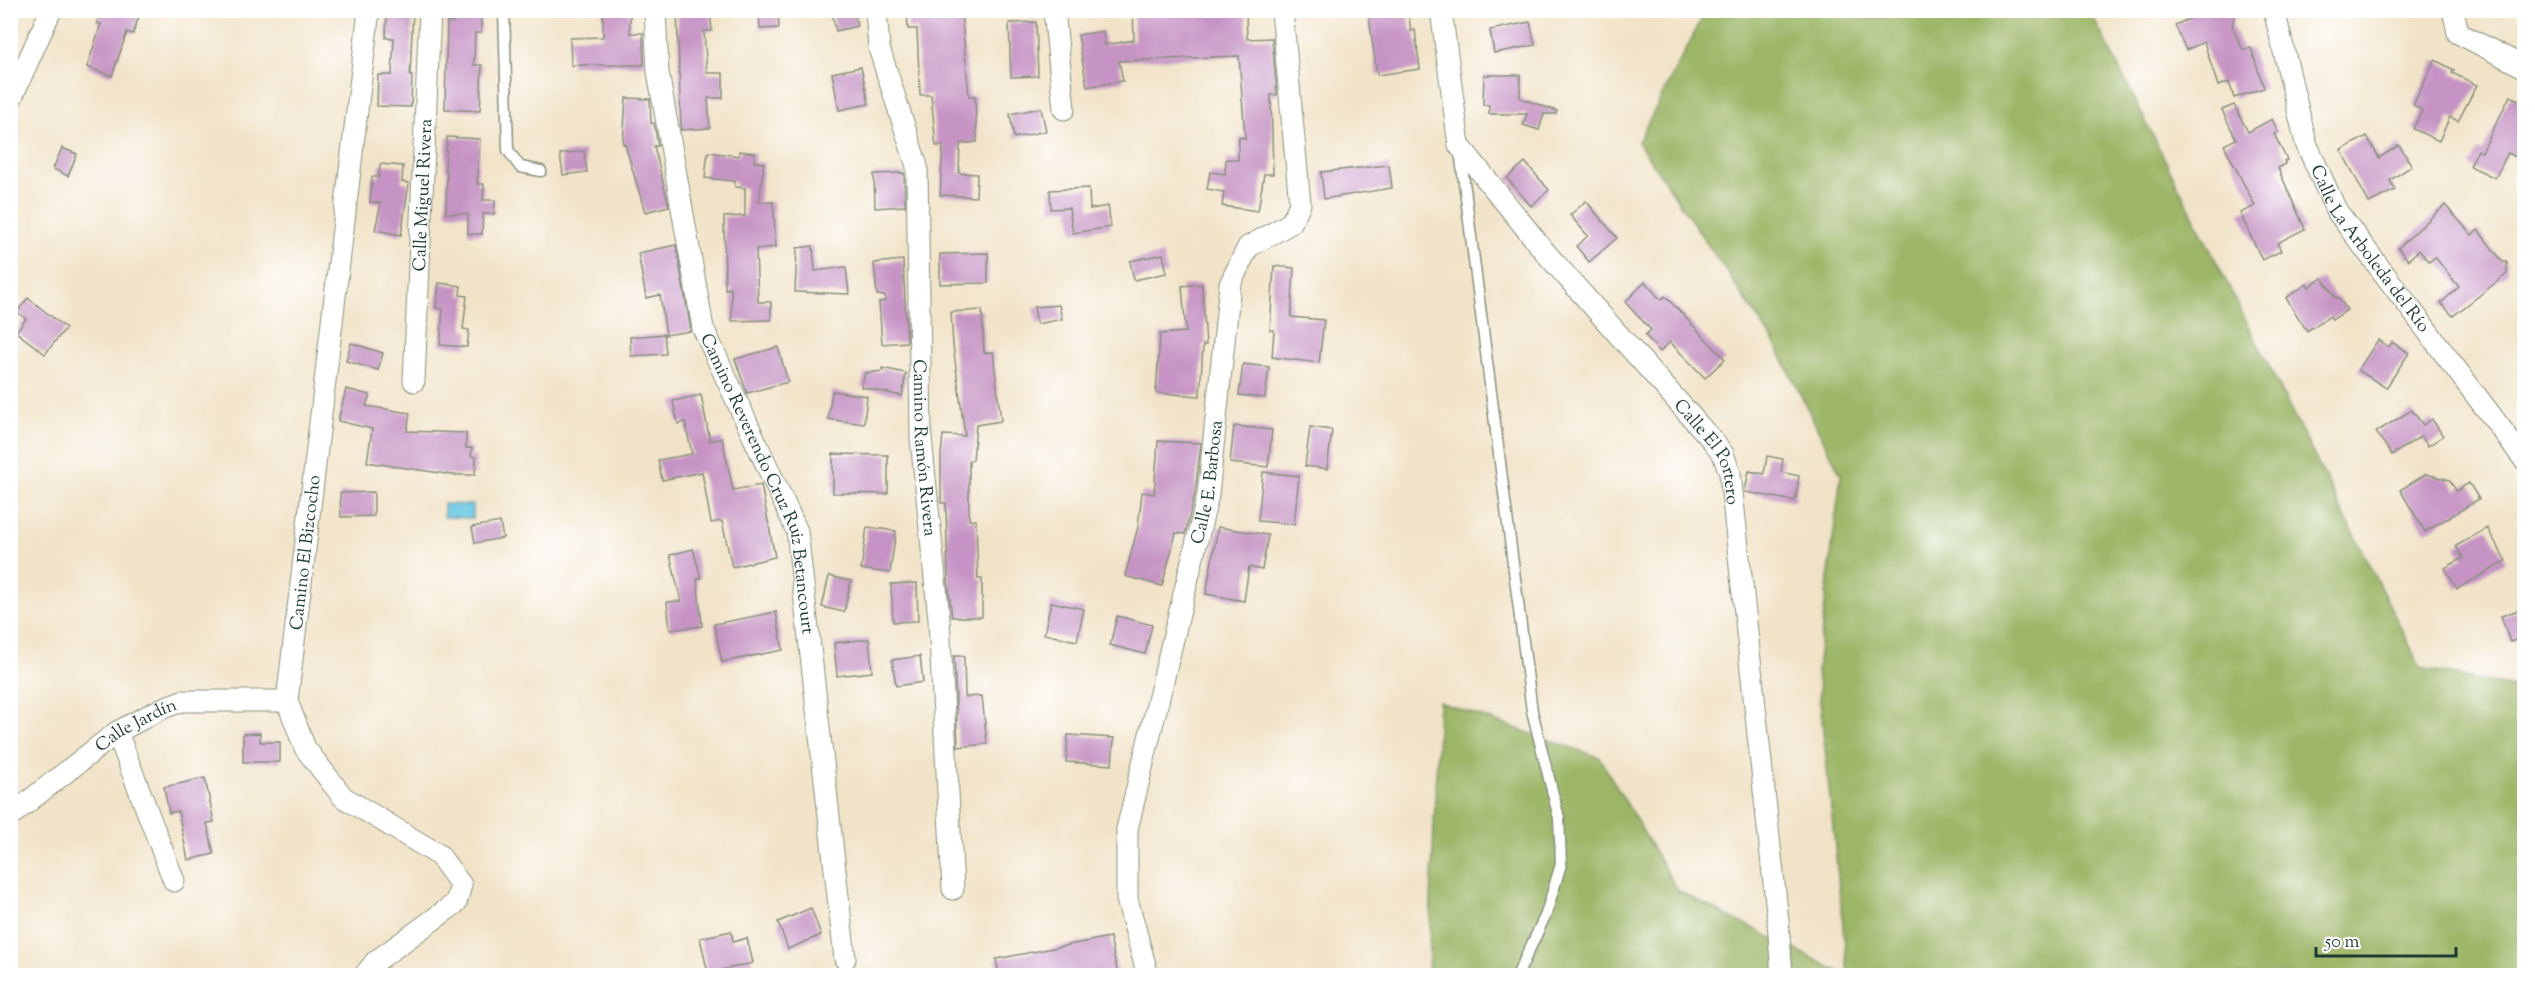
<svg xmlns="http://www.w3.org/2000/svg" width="2535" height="986" font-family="'Sorts Mill Goudy',serif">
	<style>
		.forest { fill: #9cb566; stroke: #5e794d; stroke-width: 1.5 }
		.water { fill: #64c5e2; stroke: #42818b; stroke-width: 1.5 }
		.building { fill: #c694c4 }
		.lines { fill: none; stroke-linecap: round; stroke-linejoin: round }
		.lane-casing { stroke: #88907e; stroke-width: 13 }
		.street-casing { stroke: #88907e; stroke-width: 23 }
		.lane { stroke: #fff; stroke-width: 10 }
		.street { stroke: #fff; stroke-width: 21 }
		.labels { text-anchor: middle; stroke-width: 6; stroke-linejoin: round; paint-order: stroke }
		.street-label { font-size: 18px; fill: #1f3d34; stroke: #fff }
	</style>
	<rect width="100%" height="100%" fill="#fff"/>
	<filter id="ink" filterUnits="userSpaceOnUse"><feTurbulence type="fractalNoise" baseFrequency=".0167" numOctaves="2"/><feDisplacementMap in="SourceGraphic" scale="12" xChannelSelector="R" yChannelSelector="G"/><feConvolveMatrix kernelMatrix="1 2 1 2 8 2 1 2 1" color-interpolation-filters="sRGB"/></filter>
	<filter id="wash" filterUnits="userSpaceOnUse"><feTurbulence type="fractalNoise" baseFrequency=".008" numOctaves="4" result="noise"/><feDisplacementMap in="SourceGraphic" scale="24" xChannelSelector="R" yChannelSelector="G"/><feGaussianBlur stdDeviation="1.35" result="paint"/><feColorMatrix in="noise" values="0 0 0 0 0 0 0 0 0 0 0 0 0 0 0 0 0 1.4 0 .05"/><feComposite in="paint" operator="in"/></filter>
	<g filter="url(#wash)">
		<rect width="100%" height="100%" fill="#f1e3c7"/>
		<g class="forest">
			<polygon points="1706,11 2090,11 2421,668 2524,689 2524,975 1848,975 1817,670 1841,475 1774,342 1638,142"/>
			<polygon points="1439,702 1599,757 1678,891 1846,975 1428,976"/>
		</g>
		<polygon class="water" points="444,504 473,505 473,518 444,517"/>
		<g id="blocks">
			<g class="building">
				<polygon points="101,10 122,10 139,16 133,34 127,32 112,76 87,67 101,24 97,23"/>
				<polygon points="387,10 413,10 410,76 412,76 411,107 377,106 378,75 392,75 394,38 386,38"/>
				<polygon points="453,10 481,10 481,33 475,33 474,65 482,65 480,111 445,109 447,22 453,22"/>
				<polygon points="603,10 630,10 630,33 643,33 644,65 571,65 570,38 603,37"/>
				<polygon points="677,10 710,10 712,31 704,31 707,73 723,73 723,98 708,98 710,128 681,130"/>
				<polygon points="759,10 778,10 779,28 760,29"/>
				<polygon points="831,10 854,10 857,26 836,31"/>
				<polygon points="907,10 961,10 969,96 975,96 977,142 960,144 959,173 977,174 976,197 940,195 943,145 936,146 931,95 920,95 917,29 908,29"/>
				<polygon points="1133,10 1184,10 1184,13 1246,11 1247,39 1272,38 1277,95 1271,95 1273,174 1264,174 1258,211 1222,206 1224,192 1207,189 1210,172 1225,174 1226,159 1238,160 1239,137 1245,138 1239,56 1119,61 1123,81 1087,87 1078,35 1103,31 1105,45 1134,40"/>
				<polygon points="1368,10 1408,10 1411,31 1415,30 1420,69 1377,75"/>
				<polygon points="2185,10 2236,10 2232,26 2243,50 2251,48 2264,88 2234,98 2229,82 2218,86 2204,42 2186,50 2175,25 2189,19"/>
				<polygon points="1036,22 1038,76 1011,77 1009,23"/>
				<polygon points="1530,22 1535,45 1494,53 1490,30"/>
				<polygon points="2435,60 2454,70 2452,73 2477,85 2458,121 2450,117 2439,141 2413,129 2422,110 2413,105"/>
				<polygon points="861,67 869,104 839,110 832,73"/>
				<polygon points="1484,75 1520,75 1520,98 1557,111 1556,114 1544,114 1539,130 1523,125 1527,114 1489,114 1489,105 1483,105"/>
				<polygon points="2510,96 2524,103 2524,161 2508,153 2495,178 2470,166 2478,150 2482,152"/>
				<polygon points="626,98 650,99 651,123 654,123 658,146 654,146 669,206 645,212 625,144 623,144"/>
				<polygon points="2234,105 2248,132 2272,119 2278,132 2274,134 2287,160 2284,161 2286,164 2278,168 2305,229 2277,243 2281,251 2262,260 2240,213 2255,206 2224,145 2236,139 2222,110"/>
				<polygon points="1041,108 1046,131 1014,138 1010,114"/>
				<polygon points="2367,136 2379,158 2399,145 2412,166 2390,180 2395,190 2369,203 2341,150"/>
				<polygon points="447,137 480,139 477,184 484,184 483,200 495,200 494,214 483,214 482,234 468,234 468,214 446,213 447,171 445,170"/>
				<polygon points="62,148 77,154 68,176 53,169"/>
				<polygon points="584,151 587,172 563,175 560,154"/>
				<polygon points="739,151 755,153 754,162 764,163 759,202 773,202 776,247 756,249 758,302 771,302 771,320 732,321 731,288 725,289 724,217 745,216 745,188 735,187 735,181 705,178 708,152 739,156"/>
				<polygon points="1525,162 1549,190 1531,206 1507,178"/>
				<polygon points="380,164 403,166 402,182 409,183 401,235 375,230 381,203 370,202 372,177 379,177"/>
				<polygon points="1389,165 1392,188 1324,199 1321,172"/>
				<polygon points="904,173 905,206 875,208 874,174"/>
				<polygon points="1089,188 1090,209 1108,206 1111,227 1073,233 1069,208 1051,209 1050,190"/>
				<polygon points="1586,201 1617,238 1589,262 1576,246 1588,236 1570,215"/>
				<polygon points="2445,205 2472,235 2478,230 2503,262 2507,262 2507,274 2453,316 2441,303 2459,287 2435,257 2429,262 2419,250 2408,260 2398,248"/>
				<polygon points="676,245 691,331 666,335 660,295 646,298 638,253"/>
				<polygon points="813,246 815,271 846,267 849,294 795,292 797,248"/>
				<polygon points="988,253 988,283 940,284 940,254"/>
				<polygon points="1163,254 1167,273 1134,280 1130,261"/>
				<polygon points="903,260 907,342 882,344 879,302 885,301 885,296 877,295 874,263"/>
				<polygon points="1274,266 1294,268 1291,317 1324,320 1319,363 1272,357 1274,330 1270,330"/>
				<polygon points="2322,278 2336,298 2338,297 2347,310 2332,320 2330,316 2307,331 2286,298 2307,284 2309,287"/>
				<polygon points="1645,282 1661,300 1665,296 1725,359 1705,378 1670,342 1660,352 1645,335 1651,330 1625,302"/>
				<polygon points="439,283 461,286 460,295 467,296 463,329 469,330 467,347 440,345 443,309 436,308"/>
				<polygon points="1202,284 1206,345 1203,345 1200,396 1156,393 1160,334 1186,332 1182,286"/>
				<polygon points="28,298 66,328 45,354 16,332 26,319 17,312"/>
				<polygon points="1059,305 1062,319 1037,324 1034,307"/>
				<polygon points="982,310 984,353 993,352 1001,421 976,425 973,460 969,460 969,520 976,520 978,579 982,579 982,617 952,617 948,582 946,503 941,503 941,455 943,435 965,436 953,345 951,312"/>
				<polygon points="664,334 666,354 631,356 630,337"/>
				<polygon points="2378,340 2389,347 2392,342 2409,353 2386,388 2358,370"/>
				<polygon points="351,343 383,353 378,370 346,361"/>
				<polygon points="778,347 788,382 747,393 735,359"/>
				<polygon points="1243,364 1269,367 1265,398 1239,395"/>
				<polygon points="882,368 906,373 902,396 861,387 865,373 883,371"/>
				<polygon points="346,389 370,395 366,406 410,413 407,431 466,433 466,448 472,448 471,456 476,457 475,475 453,475 367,462 372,429 338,421"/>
				<polygon points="832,391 867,396 864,424 828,419"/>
				<polygon points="701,395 710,441 722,438 733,490 761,485 775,557 732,567 722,521 711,523 702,472 662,480 658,460 692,454 685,422 678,424 673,401"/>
				<polygon points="2412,410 2423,425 2432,419 2443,436 2428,446 2421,436 2392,455 2376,432"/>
				<polygon points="1234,426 1272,430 1268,467 1230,463"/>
				<polygon points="1310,427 1332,430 1327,469 1305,466"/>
				<polygon points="1158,441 1201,443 1195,493 1185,534 1176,533 1162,586 1125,576 1138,527 1142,492 1154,494"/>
				<polygon points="833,454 888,455 888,494 833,493"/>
				<polygon points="1767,456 1783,459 1781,472 1799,476 1795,501 1745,492 1749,471 1764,474"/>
				<polygon points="1263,472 1299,476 1294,524 1258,521"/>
				<polygon points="2426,474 2450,480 2456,491 2469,483 2479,499 2425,532 2400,490"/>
				<polygon points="374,492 374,516 341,517 340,493"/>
				<polygon points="500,522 503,538 475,543 472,527"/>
				<polygon points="867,527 896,531 890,573 861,569"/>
				<polygon points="1218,527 1268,535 1262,570 1249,567 1244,601 1206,594"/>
				<polygon points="2487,528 2506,561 2457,589 2445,568 2463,558 2456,546"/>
				<polygon points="693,549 701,578 697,579 702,626 670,630 667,602 681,601 670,555"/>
				<polygon points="829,576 851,581 844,612 822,607"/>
				<polygon points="917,583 918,621 893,622 891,584"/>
				<polygon points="1051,602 1084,609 1077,641 1044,634"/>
				<polygon points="2524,608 2524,637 2510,642 2501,616"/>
				<polygon points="776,612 783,650 722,662 714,624"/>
				<polygon points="1117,616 1152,625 1145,654 1110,645"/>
				<polygon points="869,639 872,672 837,676 834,643"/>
				<polygon points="920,656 923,682 896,686 892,660"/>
				<polygon points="954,656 964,656 965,697 982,696 987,744 958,747"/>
				<polygon points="260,733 260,742 280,742 280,762 243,762 243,734"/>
				<polygon points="1068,735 1114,738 1112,765 1066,762"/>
				<polygon points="205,778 214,822 207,823 214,854 188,860 178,811 169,813 164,787"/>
				<polygon points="811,908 821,935 788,949 778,922"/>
				<polygon points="731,931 733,942 747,938 753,963 708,973 700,938"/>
				<polygon points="1110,937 1118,975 999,975 996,959"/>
			</g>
		</g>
	</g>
	<g filter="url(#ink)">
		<use href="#blocks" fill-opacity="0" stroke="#88907e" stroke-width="1.5"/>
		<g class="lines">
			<g class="lane-casing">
				<g id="lane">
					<polyline points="504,10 508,150 520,167 541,171"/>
					<polyline points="1460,151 1532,711 1559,818 1561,864 1546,914 1517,976"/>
				</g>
			</g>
			<g class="street-casing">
				<g id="street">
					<path id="s1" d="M 655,10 L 658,72 L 703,328 L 797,531 L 845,959"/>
					<path id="s2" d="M 876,10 L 879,48 L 917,166 L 921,438 L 939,619 L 953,889"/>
					<polyline points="1054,10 1064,109"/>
					<path id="s3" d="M 1441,10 L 1459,145 L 1545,252 L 1712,440 L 1723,454 L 1730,473 L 1778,921 L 1782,976"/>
					<path id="s4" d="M 2274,10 L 2306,143 L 2336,210 L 2524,459"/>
					<polyline points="2453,10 2458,33 2524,67"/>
					<polyline points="10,101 51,10"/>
					<path id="s5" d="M 414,381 L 430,10"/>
					<polyline points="117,732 174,881"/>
					<path id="s6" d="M 10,816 L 117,732 L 163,708 L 182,701 L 287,701"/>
					<path id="s7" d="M 364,976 L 375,962 L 456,903 L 461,885 L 439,855 L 343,797 L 305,748 L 287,701 L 369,10"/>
					<path id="s8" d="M 1148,976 L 1127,899 L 1127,829 L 1208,495 L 1230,284 L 1248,247 L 1291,223 L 1300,204 L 1282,10"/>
				</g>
			</g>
			<use href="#lane" class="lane"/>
			<use href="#street" class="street"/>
		</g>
	</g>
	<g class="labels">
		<g class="street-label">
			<text dy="6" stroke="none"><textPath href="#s5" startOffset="186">Calle Miguel Rivera</textPath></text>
			<text dy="6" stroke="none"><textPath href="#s4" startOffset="261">Calle La Arboleda del Río</textPath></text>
			<text dy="6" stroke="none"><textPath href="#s2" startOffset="444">Camino Ramón Rivera</textPath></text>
			<text dy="6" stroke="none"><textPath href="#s3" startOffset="534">Calle El Portero</textPath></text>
			<text dy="6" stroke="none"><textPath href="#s8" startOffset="506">Calle E. Barbosa</textPath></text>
			<text dy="6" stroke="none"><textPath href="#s1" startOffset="489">Camino Reverendo Cruz Ruiz Betancourt</textPath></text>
			<text dy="6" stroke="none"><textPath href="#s7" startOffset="548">Camino El Bizcocho</textPath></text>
			<text dy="6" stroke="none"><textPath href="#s6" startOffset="156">Calle Jardín</textPath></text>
		</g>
	</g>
	<rect width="2535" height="986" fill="none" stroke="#fff" stroke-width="36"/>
	<path d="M2316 947v9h140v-9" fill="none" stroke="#1f3d34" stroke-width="3"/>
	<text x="2325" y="947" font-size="18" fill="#1f3d34" stroke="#ffffff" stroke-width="4.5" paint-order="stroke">50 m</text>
</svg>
